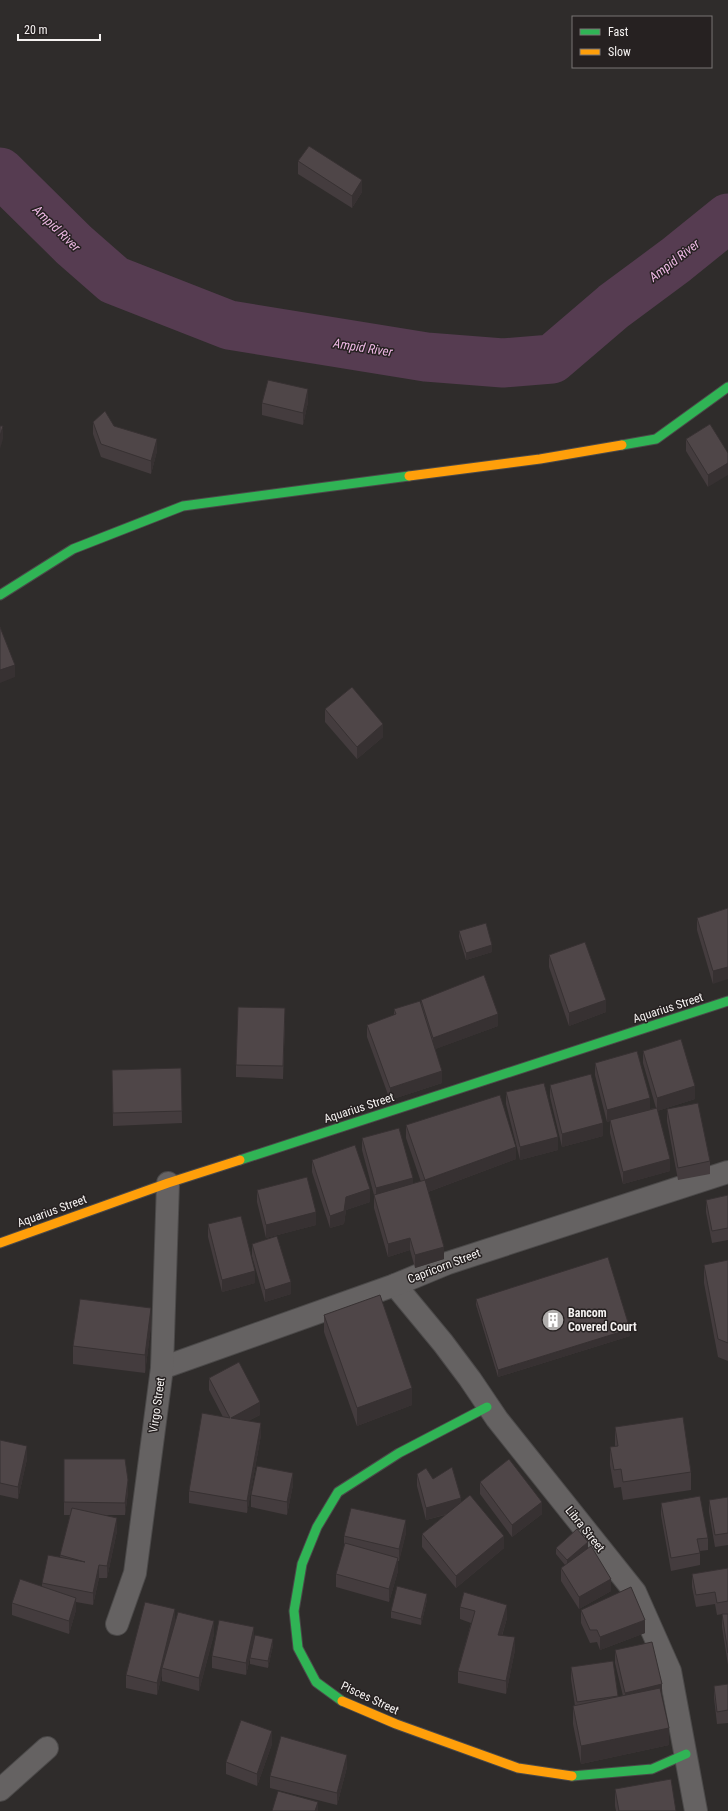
<svg xmlns="http://www.w3.org/2000/svg" width="728" height="1811" font-family="'Roboto Condensed',sans-serif">
	<style>
		.lines { fill: none; stroke-linecap: round; stroke-linejoin: round }
		.river { stroke: #563c51; stroke-width: 49 }
		.street-casing { stroke: #4b4949; stroke-width: 24 }
		.fast-casing { stroke: #4b4949; stroke-width: 11 }
		.slow-casing { stroke: #4b4949; stroke-width: 11 }
		.street { stroke: #656262; stroke-width: 22 }
		.fast { stroke: #30b455; stroke-width: 9 }
		.slow { stroke: #ff9f0a; stroke-width: 9 }
		.wall { fill: #443c3e }
		.shaded-wall { fill: #373132 }
		.building { fill: #4f4648; stroke: #373132 }
		.labels { text-anchor: middle; stroke-width: 3; stroke-linejoin: round; paint-order: stroke }
		.street-label { font-size: 12px; fill: #f5f2f1; stroke: #262121 }
		.poi-label { font-size: 12px; font-weight: bold; fill: #f5f2f1; stroke: #262121; text-anchor: start }
		.water-label { font-size: 13px; font-style: italic; fill: #eeb8e4; stroke: #262121 }
	</style>
	<rect width="100%" height="100%" fill="#2f2c2b"/>
	<g class="lines">
		<polyline class="river" points="0,172 74,245 114,280 229,325 426,357 503,363 552,359 614,306 676,260 728,218"/>
		<g class="street-casing">
			<g id="street">
				<polyline points="395,1285 443,1343 470,1379 497,1419 635,1592 670,1671 696,1811"/>
				<polyline points="162,1368 395,1285 448,1263 728,1172"/>
				<polyline points="117,1624 135,1573 162,1368 168,1183"/>
				<polyline points="0,1790 47,1748"/>
			</g>
		</g>
		<g class="fast-casing">
			<g id="fast">
				<polyline points="622,445 656,439 728,387"/>
				<polyline points="0,595 73,549 183,506 409,476"/>
				<polyline points="240,1160 728,1001"/>
				<polyline points="342,1701 316,1682 298,1648 294,1611 302,1564 317,1527 338,1492 399,1453 487,1407"/>
				<polyline points="572,1776 652,1769 686,1754"/>
			</g>
		</g>
		<g class="slow-casing">
			<g id="slow">
				<polyline points="409,476 540,459 622,445"/>
				<polyline points="0,1243 168,1183 240,1160"/>
				<polyline points="342,1701 396,1724 518,1768 572,1776"/>
			</g>
		</g>
		<use href="#street" class="street"/>
		<use href="#fast" class="fast"/>
		<use href="#slow" class="slow"/>
	</g>
	<g class="wall">
		<polygon points="298,161 362,192 352,208 298,174"/>
		<polygon points="308,402 303,425 262,415 262,403"/>
		<polygon points="93,422 114,426 157,451 151,474 101,457 93,434"/>
		<polygon points="710,424 708,487 686,451 686,439"/>
		<polygon points="325,709 383,737 357,759 325,722"/>
		<polygon points="728,908 713,984 697,930 697,918"/>
		<polygon points="459,931 492,952 466,960 459,937"/>
		<polygon points="549,955 606,1012 569,1026 549,967"/>
		<polygon points="421,1000 498,1026 435,1049 442,1083 390,1100 367,1037 367,1025 394,1015 394,1009 421,1004"/>
		<polygon points="285,1020 283,1079 236,1077 236,1065"/>
		<polygon points="643,1051 695,1099 657,1111 670,1171 623,1184 610,1133 610,1121 607,1122 595,1075 595,1063 650,1109 656,1108 643,1063"/>
		<polygon points="181,1068 182,1123 113,1126 112,1070"/>
		<polygon points="550,1085 603,1136 562,1147 550,1097"/>
		<polygon points="506,1092 558,1150 520,1160 506,1104"/>
		<polygon points="667,1109 710,1161 710,1174 678,1180 667,1121"/>
		<polygon points="406,1125 516,1159 428,1192 444,1259 415,1268 410,1250 388,1257 374,1208 374,1195 362,1150 362,1138 413,1184 421,1182 406,1138"/>
		<polygon points="312,1160 370,1202 346,1210 344,1224 330,1228 312,1172"/>
		<polygon points="257,1190 316,1225 266,1238 257,1202"/>
		<polygon points="728,1195 728,1240 712,1243 706,1212 706,1200"/>
		<polygon points="208,1224 255,1283 222,1292 208,1237"/>
		<polygon points="252,1244 291,1294 265,1302 252,1256"/>
		<polygon points="728,1260 728,1361 718,1357 704,1283 704,1265"/>
		<polygon points="476,1299 630,1336 498,1377 476,1305"/>
		<polygon points="324,1315 412,1405 357,1426 324,1332"/>
		<polygon points="151,1326 145,1373 73,1364 73,1346"/>
		<polygon points="209,1378 260,1415 248,1421 261,1435 247,1513 189,1503 189,1491 223,1417 209,1390"/>
		<polygon points="615,1427 691,1472 691,1490 623,1500 621,1487 614,1488 610,1465 610,1447 615,1446"/>
		<polygon points="0,1440 27,1459 18,1499 0,1495"/>
		<polygon points="64,1459 128,1492 125,1515 102,1515 117,1531 107,1578 99,1578 93,1605 76,1602 76,1610 69,1634 12,1615 12,1603 42,1586 42,1583 60,1557 70,1515 64,1515"/>
		<polygon points="417,1474 433,1479 461,1502 504,1548 456,1588 422,1547 422,1534 445,1515 426,1520 417,1486"/>
		<polygon points="480,1482 542,1514 512,1537 480,1494"/>
		<polygon points="293,1485 287,1515 251,1507 251,1495"/>
		<polygon points="728,1497 728,1545 715,1547 709,1512 709,1500"/>
		<polygon points="661,1503 708,1538 708,1550 700,1551 700,1565 671,1571 661,1515"/>
		<polygon points="406,1533 399,1561 398,1561 398,1571 389,1602 336,1587 336,1574 344,1547 344,1536"/>
		<polygon points="556,1548 588,1548 611,1591 579,1609 561,1581 561,1568 565,1565 556,1554"/>
		<polygon points="728,1568 728,1665 722,1627 722,1614 717,1615 715,1604 696,1607 692,1587 692,1574"/>
		<polygon points="427,1600 421,1625 391,1618 391,1611"/>
		<polygon points="460,1607 507,1618 502,1636 515,1650 506,1694 458,1683 458,1671 471,1623 460,1619"/>
		<polygon points="581,1610 645,1633 600,1650 597,1642 590,1643 581,1623"/>
		<polygon points="175,1621 214,1634 199,1691 162,1681 162,1674 157,1695 126,1688 126,1675"/>
		<polygon points="254,1640 246,1675 212,1668 212,1656"/>
		<polygon points="273,1645 268,1668 250,1664 250,1658"/>
		<polygon points="615,1650 662,1697 669,1745 581,1764 573,1724 573,1706 575,1706 571,1679 571,1667 613,1661 618,1697 623,1696 615,1663"/>
		<polygon points="728,1684 728,1723 717,1724 714,1698 714,1686"/>
		<polygon points="272,1744 257,1786 226,1774 226,1762"/>
		<polygon points="347,1767 337,1805 270,1788 270,1776"/>
		<polygon points="615,1789 676,1811 616,1811 615,1806"/>
	</g>
	<g class="shaded-wall">
		<polygon points="362,180 362,192 352,208 352,196"/>
		<polygon points="308,389 308,402 303,425 303,413"/>
		<polygon points="3,426 3,439 0,449 0,436"/>
		<polygon points="157,439 157,451 151,474 151,461"/>
		<polygon points="728,463 728,475 708,487 708,475"/>
		<polygon points="15,665 15,677 0,683 0,670"/>
		<polygon points="383,724 383,737 357,759 357,747"/>
		<polygon points="492,945 492,952 466,960 466,953"/>
		<polygon points="728,967 728,979 713,984 713,971"/>
		<polygon points="606,1000 606,1012 569,1026 569,1013"/>
		<polygon points="498,1014 498,1026 433,1050 433,1038"/>
		<polygon points="442,1071 442,1083 390,1100 390,1088"/>
		<polygon points="695,1086 695,1099 657,1111 657,1098"/>
		<polygon points="650,1098 650,1110 607,1122 607,1110"/>
		<polygon points="603,1123 603,1136 562,1147 562,1134"/>
		<polygon points="558,1137 558,1150 520,1160 520,1147"/>
		<polygon points="516,1147 516,1159 425,1193 425,1180"/>
		<polygon points="670,1159 670,1171 623,1184 623,1172"/>
		<polygon points="413,1178 413,1190 376,1201 376,1188"/>
		<polygon points="370,1189 370,1202 346,1210 344,1224 330,1228 330,1216 346,1197"/>
		<polygon points="316,1212 316,1225 266,1238 266,1225"/>
		<polygon points="410,1238 410,1250 388,1257 388,1244"/>
		<polygon points="444,1247 444,1259 415,1268 415,1255"/>
		<polygon points="255,1271 255,1283 222,1292 222,1280"/>
		<polygon points="291,1282 291,1294 265,1302 265,1290"/>
		<polygon points="151,1308 151,1326 145,1373 145,1355"/>
		<polygon points="630,1329 630,1336 498,1377 498,1370"/>
		<polygon points="412,1388 412,1405 357,1426 357,1408"/>
		<polygon points="260,1402 260,1415 231,1430 231,1418"/>
		<polygon points="261,1423 261,1435 247,1513 247,1501"/>
		<polygon points="27,1446 27,1459 18,1499 18,1487"/>
		<polygon points="293,1473 293,1485 287,1515 287,1502"/>
		<polygon points="128,1480 128,1492 125,1515 125,1503"/>
		<polygon points="461,1498 461,1510 426,1520 426,1508"/>
		<polygon points="542,1502 542,1514 512,1537 512,1525"/>
		<polygon points="117,1518 117,1531 107,1578 107,1566"/>
		<polygon points="406,1520 406,1533 399,1561 399,1549"/>
		<polygon points="504,1536 504,1548 456,1588 456,1576"/>
		<polygon points="588,1542 588,1548 567,1567 567,1560"/>
		<polygon points="398,1558 398,1571 389,1602 389,1589"/>
		<polygon points="99,1565 99,1578 93,1605 93,1593"/>
		<polygon points="611,1579 611,1591 579,1609 579,1597"/>
		<polygon points="427,1594 427,1600 421,1625 421,1619"/>
		<polygon points="76,1598 76,1610 69,1634 69,1621"/>
		<polygon points="507,1605 507,1618 498,1648 498,1635"/>
		<polygon points="175,1609 175,1622 162,1668 162,1674 157,1695 157,1683"/>
		<polygon points="645,1620 645,1633 600,1650 600,1637"/>
		<polygon points="214,1621 214,1634 199,1691 199,1678"/>
		<polygon points="254,1627 254,1640 246,1675 246,1663"/>
		<polygon points="515,1637 515,1650 506,1694 506,1681"/>
		<polygon points="273,1639 273,1645 268,1668 268,1661"/>
		<polygon points="662,1684 662,1696 625,1705 625,1693"/>
		<polygon points="669,1728 669,1745 581,1764 581,1746"/>
		<polygon points="272,1731 272,1744 257,1786 257,1774"/>
		<polygon points="347,1755 347,1767 337,1805 337,1793"/>
		<polygon points="318,1802 318,1811 315,1811"/>
	</g>
	<g class="building">
		<polygon points="309,146 362,180 352,196 298,161"/>
		<polygon points="268,380 308,389 303,413 262,403"/>
		<polygon points="105,411 114,426 157,439 151,461 101,444 93,422"/>
		<polygon points="710,424 728,453 728,463 708,475 686,439"/>
		<polygon points="0,426 3,426 0,436"/>
		<polygon points="0,627 15,665 0,670"/>
		<polygon points="352,687 383,724 357,747 325,709"/>
		<polygon points="728,908 728,967 713,971 697,918"/>
		<polygon points="486,923 492,945 466,953 459,931"/>
		<polygon points="585,942 606,1000 569,1013 549,955"/>
		<polygon points="484,975 498,1014 433,1038 421,1000"/>
		<polygon points="420,1001 442,1071 390,1088 367,1025 396,1014 394,1009"/>
		<polygon points="238,1007 285,1008 283,1066 236,1065"/>
		<polygon points="681,1039 695,1086 657,1098 643,1051"/>
		<polygon points="637,1051 650,1098 607,1110 595,1063"/>
		<polygon points="181,1068 182,1111 113,1113 112,1070"/>
		<polygon points="591,1074 603,1123 562,1134 550,1085"/>
		<polygon points="544,1083 558,1137 520,1147 506,1092"/>
		<polygon points="500,1095 516,1147 425,1180 406,1125"/>
		<polygon points="698,1103 710,1161 678,1168 667,1109"/>
		<polygon points="657,1108 670,1159 623,1172 610,1120"/>
		<polygon points="399,1128 413,1178 376,1188 362,1138"/>
		<polygon points="355,1145 370,1189 346,1197 344,1211 330,1216 312,1160"/>
		<polygon points="307,1177 316,1212 266,1225 257,1190"/>
		<polygon points="425,1180 444,1247 415,1255 410,1238 388,1244 374,1195"/>
		<polygon points="728,1195 728,1228 712,1231 706,1200"/>
		<polygon points="241,1216 255,1271 222,1280 208,1224"/>
		<polygon points="277,1236 291,1282 265,1290 252,1244"/>
		<polygon points="608,1257 630,1329 498,1370 476,1299"/>
		<polygon points="728,1260 728,1343 718,1339 704,1265"/>
		<polygon points="380,1295 412,1388 357,1408 324,1315"/>
		<polygon points="80,1299 151,1308 145,1355 73,1346"/>
		<polygon points="239,1362 260,1402 231,1418 261,1423 247,1501 189,1491 202,1413 230,1418 209,1378"/>
		<polygon points="683,1417 691,1472 623,1482 621,1469 614,1470 610,1447 618,1446 615,1427"/>
		<polygon points="0,1440 27,1446 18,1487 0,1483"/>
		<polygon points="64,1459 125,1459 128,1480 125,1503 64,1502"/>
		<polygon points="509,1459 542,1502 512,1525 480,1482"/>
		<polygon points="257,1466 293,1473 287,1502 251,1495"/>
		<polygon points="452,1467 461,1498 426,1508 417,1474 426,1468 433,1479"/>
		<polygon points="470,1495 504,1536 456,1576 422,1534"/>
		<polygon points="700,1496 708,1538 697,1539 700,1553 671,1558 661,1503"/>
		<polygon points="728,1497 728,1533 715,1535 709,1500"/>
		<polygon points="72,1508 117,1518 107,1566 99,1565 93,1593 42,1583 48,1555 85,1562 60,1555"/>
		<polygon points="351,1508 406,1520 399,1549 344,1536"/>
		<polygon points="577,1529 588,1542 567,1560 556,1548"/>
		<polygon points="345,1543 398,1558 389,1589 336,1574"/>
		<polygon points="591,1546 611,1579 579,1597 561,1568"/>
		<polygon points="728,1568 728,1601 717,1603 715,1592 696,1595 692,1574"/>
		<polygon points="20,1579 76,1598 69,1621 12,1603"/>
		<polygon points="397,1586 427,1594 421,1619 391,1611"/>
		<polygon points="631,1587 645,1620 600,1637 597,1630 590,1630 581,1610"/>
		<polygon points="464,1592 507,1605 498,1635 515,1637 506,1681 458,1671 475,1611 460,1607"/>
		<polygon points="145,1602 175,1609 157,1683 126,1675"/>
		<polygon points="178,1612 214,1621 199,1678 162,1668"/>
		<polygon points="722,1614 728,1614 728,1653"/>
		<polygon points="219,1620 254,1627 246,1663 212,1656"/>
		<polygon points="255,1635 273,1639 268,1661 250,1658"/>
		<polygon points="652,1642 662,1684 625,1693 615,1650"/>
		<polygon points="613,1661 618,1696 577,1702 571,1667"/>
		<polygon points="728,1684 728,1710 717,1712 714,1686"/>
		<polygon points="660,1688 669,1728 581,1746 573,1706"/>
		<polygon points="241,1720 272,1731 257,1774 226,1762"/>
		<polygon points="281,1736 347,1755 337,1793 270,1776"/>
		<polygon points="671,1779 676,1811 619,1811 615,1789"/>
		<polygon points="278,1791 318,1802 315,1811 272,1811"/>
	</g>
	<defs>
		<g id="building-disc" transform="scale(1.15)"><circle r="9.5" fill="#b0adac" stroke="#262121"/><path d="M-4-6H4V6H1V3H-1V6H-4ZM-2.5-4.3h1.7v1.8h-1.7ZM.8-4.3h1.7v1.8H.8ZM-2.5-1h1.7V.8h-1.7ZM.8-1h1.7V.8H.8Z" fill="#fff"/></g>
	</defs>
	<g fill-rule="evenodd">
		<use href="#building-disc" x="553" y="1320"/>
	</g>
	<g class="labels">
		<g class="street-label">
			<text transform="translate(668 1008) rotate(-18)" y="4">Aquarius Street</text>
			<text transform="translate(359 1108) rotate(-18)" y="4">Aquarius Street</text>
			<text transform="translate(52 1211) rotate(-20)" y="4">Aquarius Street</text>
			<text transform="translate(444 1266) rotate(-21)" y="4">Capricorn Street</text>
			<text transform="translate(157 1405) rotate(-82)" y="4">Virgo Street</text>
			<text transform="translate(585 1529) rotate(51)" y="4">Libra Street</text>
			<text transform="translate(370 1698) rotate(25)" y="4">Pisces Street</text>
		</g>
		<g class="poi-label">
			<text x="568" y="1317">Bancom<tspan x="568" dy="14">Covered Court</tspan></text>
		</g>
		<g class="water-label">
			<text transform="translate(57 228) rotate(44)" y="5">Ampid River</text>
			<text transform="translate(674 260) rotate(-38)" y="5">Ampid River</text>
			<text transform="translate(363 347) rotate(9)" y="5">Ampid River</text>
		</g>
	</g>
	<rect x="572" y="16" width="140" height="52" fill="#262121" stroke="#797574"/>
	<rect x="580" y="29" width="20" height="6" fill="#30b455" stroke="#797574"/>
	<text x="608" y="36" font-size="12" fill="#f5f2f1">Fast</text>
	<rect x="580" y="49" width="20" height="6" fill="#ff9f0a" stroke="#797574"/>
	<text x="608" y="56" font-size="12" fill="#f5f2f1">Slow</text>
	<path d="M18 34v6h82v-6" fill="none" stroke="#f5f2f1" stroke-width="2"/>
	<text x="24" y="34" font-size="12" fill="#f5f2f1" stroke="#262121" stroke-width="3" paint-order="stroke">20 m</text>
</svg>
